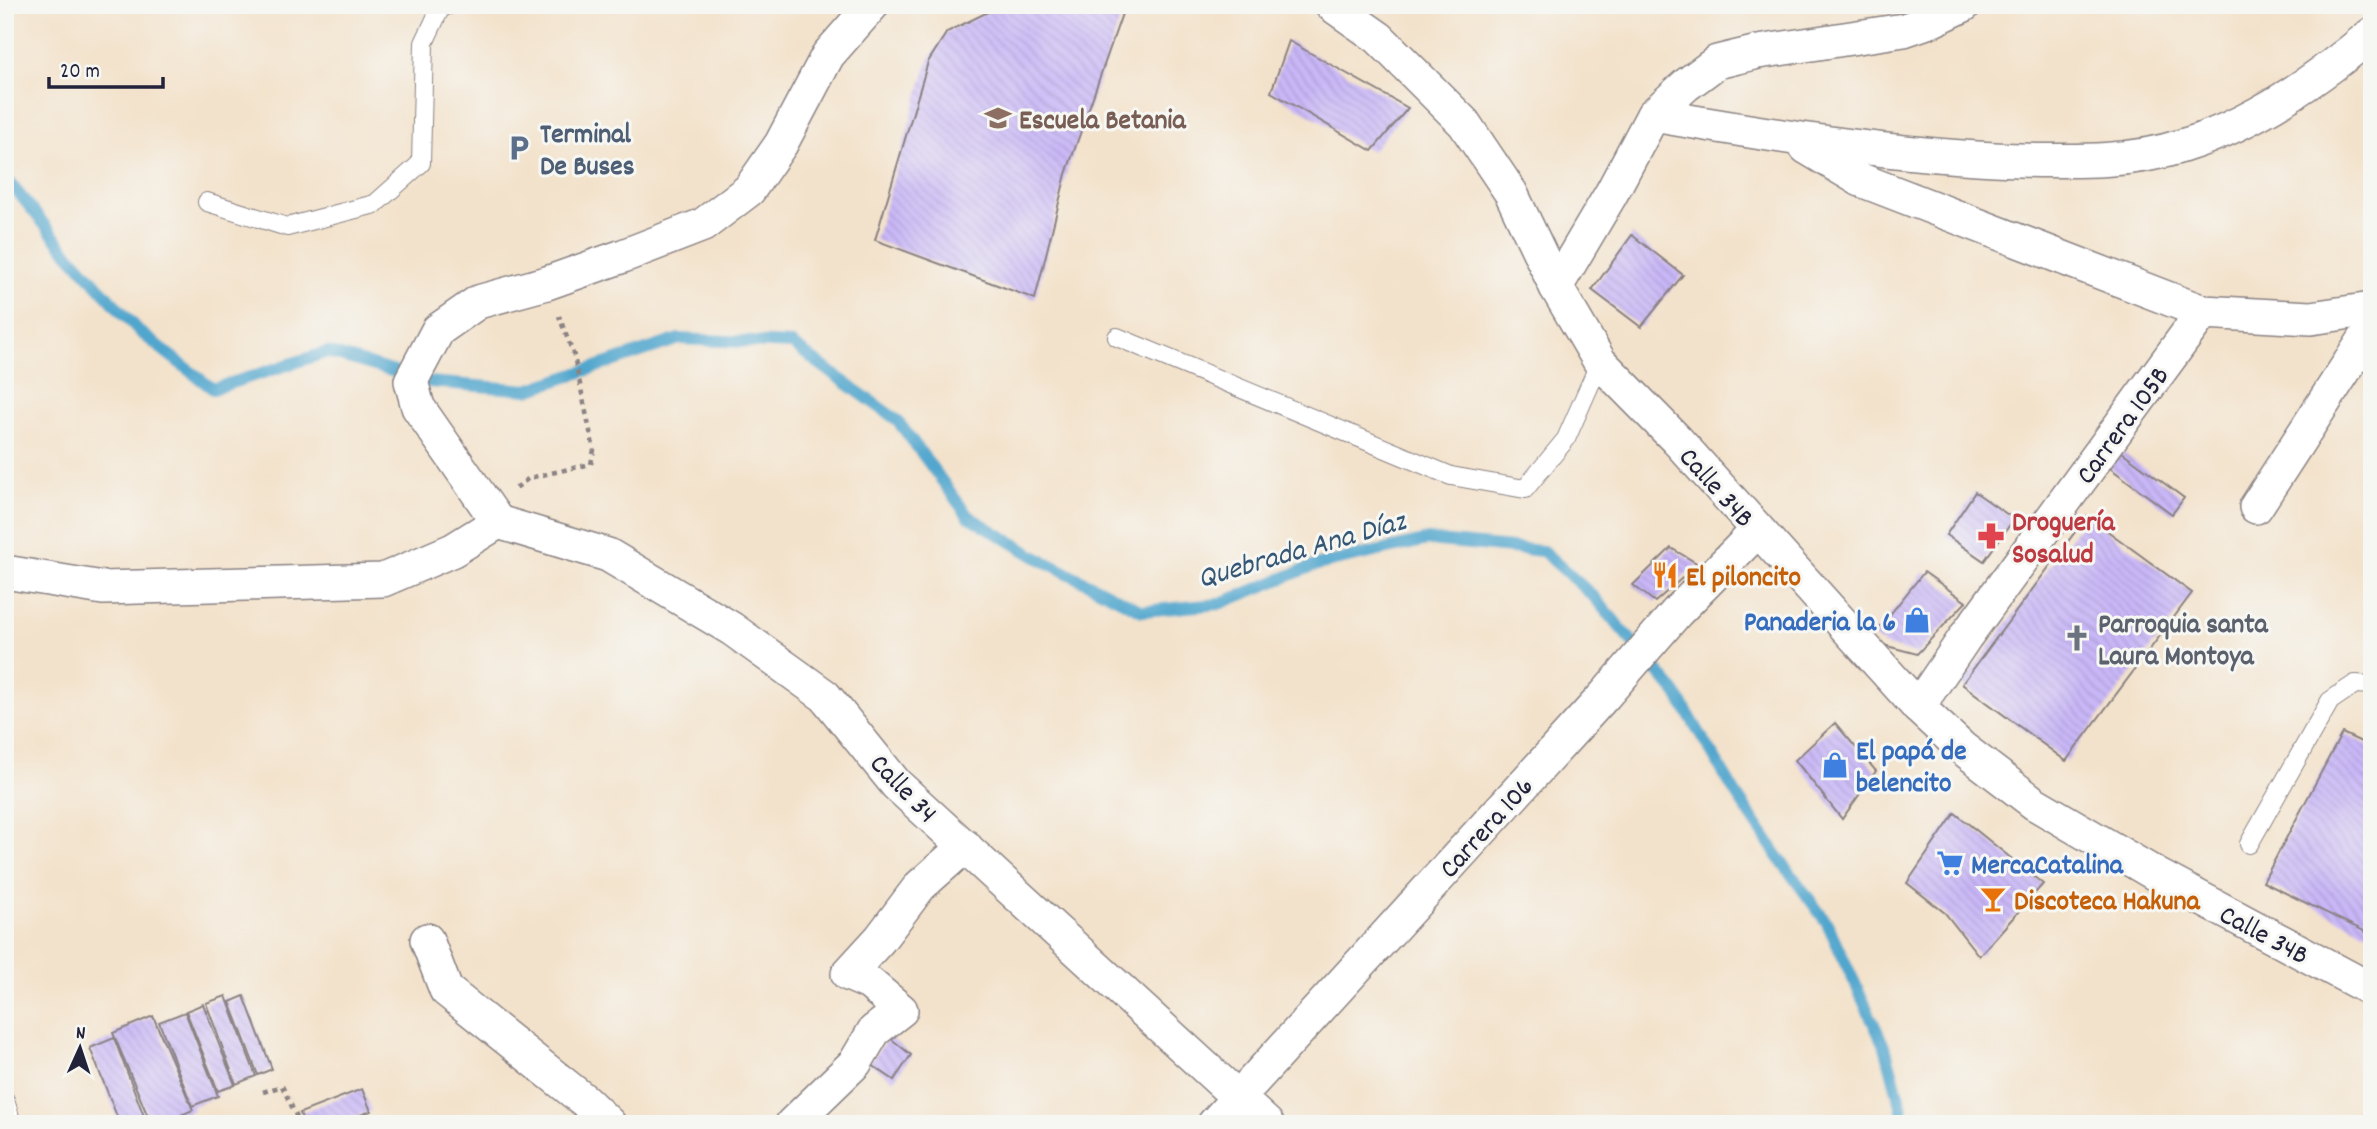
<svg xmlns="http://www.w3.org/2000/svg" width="2377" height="1129" font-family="Dekko,sans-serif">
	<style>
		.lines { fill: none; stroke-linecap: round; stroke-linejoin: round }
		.stream { stroke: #51a6cd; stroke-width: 12 }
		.building { fill: url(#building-back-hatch) }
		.lane-casing { stroke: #8a8283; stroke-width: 20 }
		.street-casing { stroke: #8a8283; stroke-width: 36 }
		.path { stroke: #8a8283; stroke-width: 4.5; stroke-dasharray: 5 5; stroke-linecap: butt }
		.lane { stroke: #fff; stroke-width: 18 }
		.street { stroke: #fff; stroke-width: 33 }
		.labels { text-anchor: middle; stroke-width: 6; stroke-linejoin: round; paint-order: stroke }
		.education-label { font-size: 28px; font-weight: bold; fill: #785e54; stroke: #f6f6f2; text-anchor: start }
		.service-label { font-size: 28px; font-weight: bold; fill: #4e5e75; stroke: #f6f6f2; text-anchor: start }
		.street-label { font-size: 28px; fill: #22223b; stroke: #f6f6f2 }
		.health-label { font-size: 28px; font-weight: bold; fill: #be3a42; stroke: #f6f6f2; text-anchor: start }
		.food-label { font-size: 28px; font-weight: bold; fill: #c56008; stroke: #f6f6f2; text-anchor: start }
		.shop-label { font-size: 28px; font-weight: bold; fill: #366cbe; stroke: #f6f6f2; text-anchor: start }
		.worship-label { font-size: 28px; font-weight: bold; fill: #5b616d; stroke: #f6f6f2; text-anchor: start }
		.water-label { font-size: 30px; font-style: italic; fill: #355775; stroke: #f6f6f2 }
	</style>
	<defs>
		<pattern id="building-back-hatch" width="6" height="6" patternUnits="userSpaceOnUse" patternTransform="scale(1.75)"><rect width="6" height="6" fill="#c9b7f7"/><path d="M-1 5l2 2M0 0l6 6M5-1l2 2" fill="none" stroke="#ac9dd5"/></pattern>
	</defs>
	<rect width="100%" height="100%" fill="#f6f6f2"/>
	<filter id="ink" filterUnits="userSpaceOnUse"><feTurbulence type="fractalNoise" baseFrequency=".0143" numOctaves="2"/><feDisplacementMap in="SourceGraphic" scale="14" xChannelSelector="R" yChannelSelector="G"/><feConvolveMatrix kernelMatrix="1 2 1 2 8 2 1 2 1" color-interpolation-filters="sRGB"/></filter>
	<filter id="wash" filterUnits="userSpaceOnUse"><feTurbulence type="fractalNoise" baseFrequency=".00686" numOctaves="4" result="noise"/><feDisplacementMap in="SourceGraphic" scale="28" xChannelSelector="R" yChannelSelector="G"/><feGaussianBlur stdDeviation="1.57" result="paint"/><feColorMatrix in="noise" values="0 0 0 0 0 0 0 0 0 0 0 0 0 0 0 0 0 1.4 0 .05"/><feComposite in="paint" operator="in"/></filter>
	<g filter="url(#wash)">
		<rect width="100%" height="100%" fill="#f3e2cb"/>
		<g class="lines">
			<polyline class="stream" points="5,177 68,253 140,332 213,389 327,352 429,382 528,390 679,339 792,344 897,420 968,516 1036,557 1142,611 1219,604 1313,566 1428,540 1543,551 1594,597 1676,693 1736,794 1777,855 1827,923 1886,1050 1906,1124"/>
		</g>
		<g id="blocks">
			<g class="building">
				<polygon points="1002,5 1125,5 1066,174 1035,299 875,240 928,62 947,32"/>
				<polygon points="1289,41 1408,108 1372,151 1271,92"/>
				<polygon points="1632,235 1683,275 1641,327 1592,290"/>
				<polygon points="2122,452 2184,498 2172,514 2110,468"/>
				<polygon points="1975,492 2014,519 1984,561 1946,535"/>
				<polygon points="2087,516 2192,593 2066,761 1962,684"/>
				<polygon points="1671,548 1698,564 1655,602 1633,585"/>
				<polygon points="1924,572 1966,602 1917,654 1887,646 1872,637"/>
				<polygon points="1835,723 1876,771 1842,819 1795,760"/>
				<polygon points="2342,733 2372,747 2372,935 2263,882"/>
				<polygon points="1955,813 2043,884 1979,956 1945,913 1907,883"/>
				<polygon points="226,996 256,1076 236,1084 206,1003"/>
				<polygon points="244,996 272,1069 258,1075 230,1002"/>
				<polygon points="203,1004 235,1085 218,1091 186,1011"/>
				<polygon points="185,1012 218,1096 192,1106 159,1022"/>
				<polygon points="153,1016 193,1110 160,1124 151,1124 113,1033"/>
				<polygon points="889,1037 911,1055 894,1080 869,1063"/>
				<polygon points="114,1038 147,1124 120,1124 90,1048"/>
				<polygon points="362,1089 371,1111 337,1124 304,1124 300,1113"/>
			</g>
		</g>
	</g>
	<g filter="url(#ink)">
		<use href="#blocks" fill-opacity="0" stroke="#8a8283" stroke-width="2"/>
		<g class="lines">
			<g class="lane-casing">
				<g id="lane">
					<polyline points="207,202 287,227 375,204 421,163 424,43 440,9 448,5"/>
					<polyline points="1117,337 1451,476 1525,489 1566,439 1600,362"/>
					<polyline points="2249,844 2330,701 2355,684 2372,685"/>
					<polyline points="5,1100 12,1124"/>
				</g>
			</g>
			<g class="street-casing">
				<g id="street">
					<polyline points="1332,5 1379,38 1464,123 1511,193 1556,287 1600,362 1677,440 1918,707 1962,748 2034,803 2157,875 2372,990"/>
					<path d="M 1653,115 C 1775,136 1896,156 2020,160 C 2075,161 2129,163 2182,146 C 2252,125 2317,80 2372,34"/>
					<polyline points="1806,147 1861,180 2203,312 2311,318 2372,309"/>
					<polyline points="1556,287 1611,194 1653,115 1686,85 1717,62 1758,52 1904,30 1933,20 1964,5"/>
					<polyline points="2256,507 2372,328"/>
					<polyline points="498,522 608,555 732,629 825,696 896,784 1267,1124"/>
					<polyline points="5,572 103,588 383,580 453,550 498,522 418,407 411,381 438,330 478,302 547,283 623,256 703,225 749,190 781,144 828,55 872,5"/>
					<polyline points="1918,707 1966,636 2203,312"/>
					<polyline points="427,940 446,990 585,1101 609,1124"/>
					<polyline points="792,1124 855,1063 874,1031 901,1010 869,983 848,974 880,939 920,886 965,846"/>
					<polyline points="1214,1124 1605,695 1677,612 1758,530"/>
				</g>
			</g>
			<g class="path">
				<polyline points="516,488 529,478 591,464 594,450 574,356 559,316"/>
				<polyline points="263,1092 282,1086 300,1124"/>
			</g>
			<use href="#lane" class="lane"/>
			<use href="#street" class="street"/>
		</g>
	</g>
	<defs>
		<g id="school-bare" transform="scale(2.1)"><path d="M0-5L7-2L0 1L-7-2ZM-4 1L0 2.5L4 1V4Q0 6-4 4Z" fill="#8d6e63" stroke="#f6f6f2" stroke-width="2.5" paint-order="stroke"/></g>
		<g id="parking-bare" transform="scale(2.1)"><path d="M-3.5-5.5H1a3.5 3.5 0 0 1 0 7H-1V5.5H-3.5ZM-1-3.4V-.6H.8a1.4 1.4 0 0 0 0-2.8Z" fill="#5c6f8a" stroke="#f6f6f2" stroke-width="2.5" paint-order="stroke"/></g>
		<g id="pharmacy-bare" transform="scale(2.1)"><path d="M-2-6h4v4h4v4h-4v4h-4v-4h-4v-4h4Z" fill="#e0444e" stroke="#f6f6f2" stroke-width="2.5" paint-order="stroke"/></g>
		<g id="restaurant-bare" transform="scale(2.1)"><path d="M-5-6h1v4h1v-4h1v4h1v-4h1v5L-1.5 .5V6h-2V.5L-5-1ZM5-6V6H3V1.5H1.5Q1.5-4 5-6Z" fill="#e8710a" stroke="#f6f6f2" stroke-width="2.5" paint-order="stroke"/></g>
		<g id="shop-bare" transform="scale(2.1)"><path d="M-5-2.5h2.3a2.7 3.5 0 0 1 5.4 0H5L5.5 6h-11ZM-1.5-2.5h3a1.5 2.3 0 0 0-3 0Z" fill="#3f7fe0" stroke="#f6f6f2" stroke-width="2.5" paint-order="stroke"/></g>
		<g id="church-bare" transform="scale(2.1)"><path d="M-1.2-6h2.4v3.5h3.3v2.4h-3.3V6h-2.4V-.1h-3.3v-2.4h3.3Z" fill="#6b7280" stroke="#f6f6f2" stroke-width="2.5" paint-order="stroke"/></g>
		<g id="supermarket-bare" transform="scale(2.1)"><path d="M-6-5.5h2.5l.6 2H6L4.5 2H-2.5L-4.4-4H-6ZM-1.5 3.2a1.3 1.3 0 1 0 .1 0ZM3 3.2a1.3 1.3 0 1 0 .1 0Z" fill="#3f7fe0" stroke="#f6f6f2" stroke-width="2.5" paint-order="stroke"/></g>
		<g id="bar-bare" transform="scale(2.1)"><path d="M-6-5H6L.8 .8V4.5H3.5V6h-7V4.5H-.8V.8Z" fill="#e8710a" stroke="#f6f6f2" stroke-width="2.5" paint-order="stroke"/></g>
	</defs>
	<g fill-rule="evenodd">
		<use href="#school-bare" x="998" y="118"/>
		<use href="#parking-bare" x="519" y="148"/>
		<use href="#pharmacy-bare" x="1991" y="536"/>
		<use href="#restaurant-bare" x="1665" y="575"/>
		<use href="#shop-bare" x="1917" y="620"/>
		<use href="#church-bare" x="2077" y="638"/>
		<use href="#shop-bare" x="1835" y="765"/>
		<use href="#supermarket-bare" x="1950" y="863"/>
		<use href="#bar-bare" x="1993" y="899"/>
	</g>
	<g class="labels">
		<g class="education-label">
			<text x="1019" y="128">Escuela Betania</text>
		</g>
		<g class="service-label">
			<text x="540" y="142">Terminal<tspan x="540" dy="32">De Buses</tspan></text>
		</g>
		<g class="street-label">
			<text transform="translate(2121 424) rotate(-54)" y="10">Carrera 105B</text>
			<text transform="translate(1718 486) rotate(48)" y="10">Calle 34B</text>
			<text transform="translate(905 787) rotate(46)" y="10">Calle 34</text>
			<text transform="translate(1485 826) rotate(-48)" y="10">Carrera 106</text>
			<text transform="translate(2265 933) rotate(28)" y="10">Calle 34B</text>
		</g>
		<g class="health-label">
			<text x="2012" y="530">Droguería<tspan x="2012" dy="32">Sosalud</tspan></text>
		</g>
		<g class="food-label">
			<text x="1686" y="585">El piloncito</text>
			<text x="2014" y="909">Discoteca Hakuna</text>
		</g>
		<g class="shop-label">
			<text x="1896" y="630" text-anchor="end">Panaderia la 6</text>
			<text x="1856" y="759">El papá de<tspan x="1856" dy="32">belencito</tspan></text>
			<text x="1971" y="873">MercaCatalina</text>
		</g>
		<g class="worship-label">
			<text x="2098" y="632">Parroquia santa<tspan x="2098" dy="32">Laura Montoya</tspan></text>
		</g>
		<g class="water-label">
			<text transform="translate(1301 548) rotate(-16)" y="10">Quebrada Ana Díaz</text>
		</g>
	</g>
	<rect width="2377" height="1129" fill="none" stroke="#f6f6f2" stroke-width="28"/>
	<g transform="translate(80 1048) rotate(3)" stroke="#f6f6f2" stroke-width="5" paint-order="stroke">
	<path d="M0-5L12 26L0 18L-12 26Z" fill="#22223b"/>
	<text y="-10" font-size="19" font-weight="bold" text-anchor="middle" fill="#22223b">N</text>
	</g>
	<path d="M49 77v10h114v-10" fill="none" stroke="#22223b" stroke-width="3.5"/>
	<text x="60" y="77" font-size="21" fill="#22223b" stroke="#f6f6f2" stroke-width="5" paint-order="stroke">20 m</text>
</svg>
